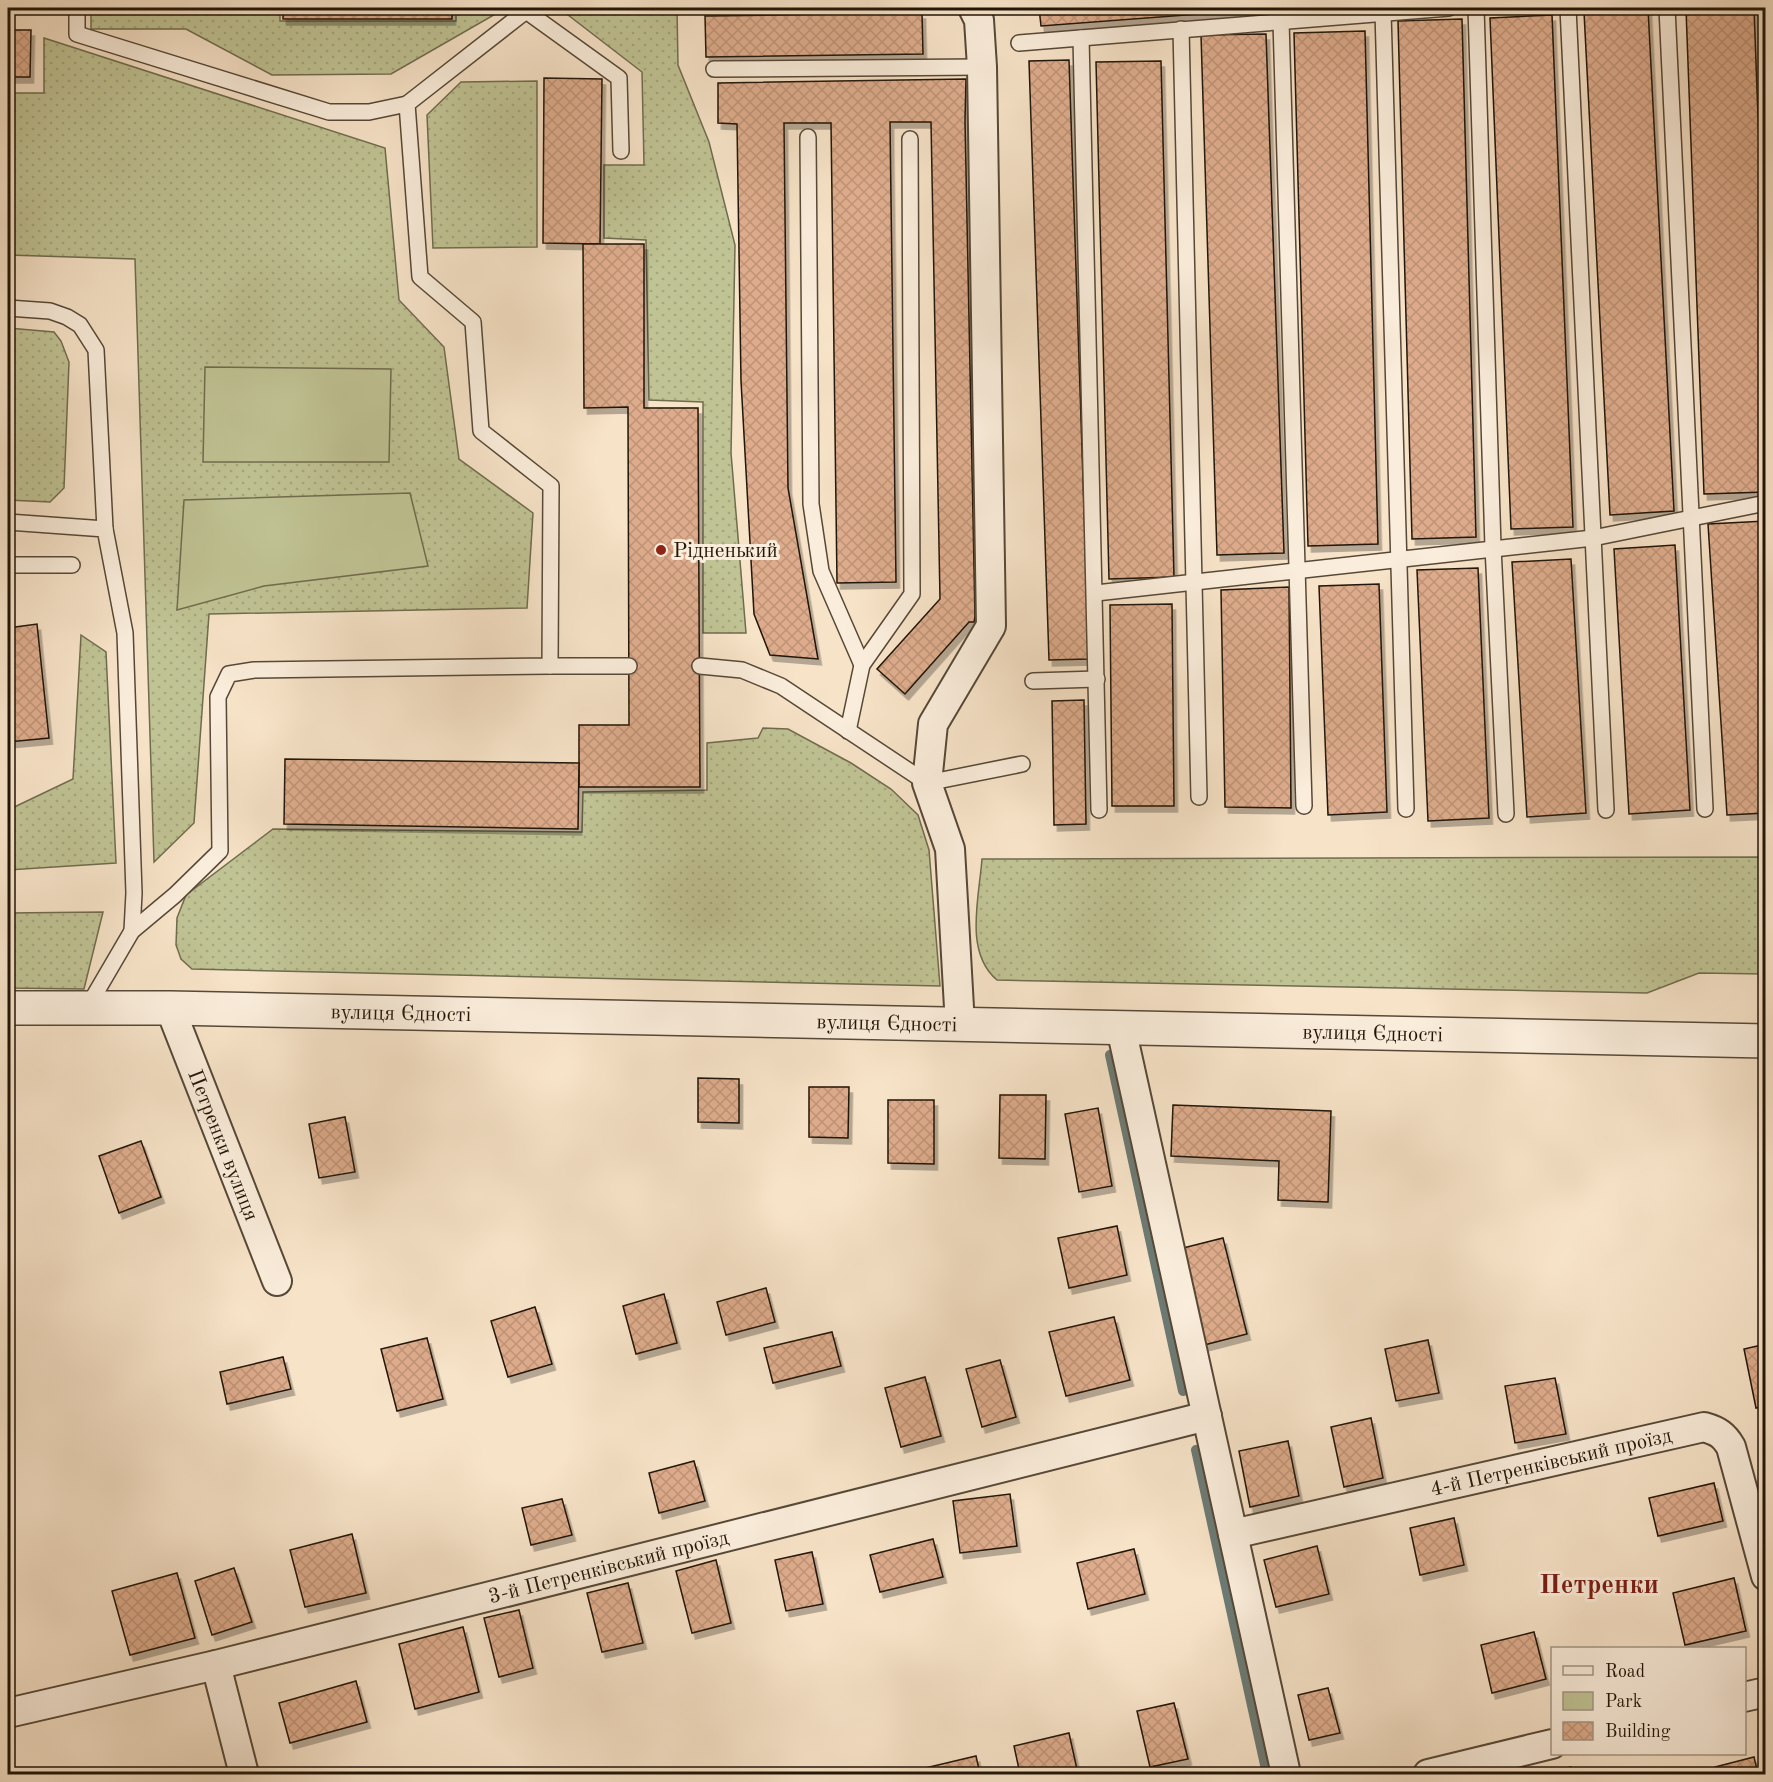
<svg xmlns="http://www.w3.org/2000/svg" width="1773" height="1782" font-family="'Old Standard TT',serif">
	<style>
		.grass { fill: url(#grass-dots); stroke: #706c4e; stroke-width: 1.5 }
		.park { fill: #c0c394; stroke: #706c4e; stroke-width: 1.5 }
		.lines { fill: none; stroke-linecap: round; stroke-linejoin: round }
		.stream { stroke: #6c7a74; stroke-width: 10 }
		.building { fill: url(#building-cross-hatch); stroke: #201507; stroke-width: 1.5; filter: url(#shadow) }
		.service-casing { stroke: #564837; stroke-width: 18 }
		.minor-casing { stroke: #564837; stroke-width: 32 }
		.tertiary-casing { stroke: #564837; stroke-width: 36 }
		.service { stroke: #faeddb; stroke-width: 15 }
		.minor { stroke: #faeddb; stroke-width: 28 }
		.tertiary { stroke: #faeddb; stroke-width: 33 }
		.poi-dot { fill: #8f2418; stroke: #faeddb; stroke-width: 2 }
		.labels { text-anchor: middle; stroke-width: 6; stroke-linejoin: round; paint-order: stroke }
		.poi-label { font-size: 21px; fill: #201507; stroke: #faeddb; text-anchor: start }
		.street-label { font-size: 21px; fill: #201507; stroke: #faeddb }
		.district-label { font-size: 27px; font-weight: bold; fill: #7a1f14; stroke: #faeddb }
	</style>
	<defs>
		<pattern id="grass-dots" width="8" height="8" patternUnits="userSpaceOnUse" patternTransform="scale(1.5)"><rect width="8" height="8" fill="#c0c394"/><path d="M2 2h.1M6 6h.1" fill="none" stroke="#a5a77e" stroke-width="1.8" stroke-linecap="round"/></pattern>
		<pattern id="building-cross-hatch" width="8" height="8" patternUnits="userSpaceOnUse" patternTransform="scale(1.5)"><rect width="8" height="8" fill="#deac8c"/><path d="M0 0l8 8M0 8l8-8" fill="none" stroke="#be9377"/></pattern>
		<filter id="shadow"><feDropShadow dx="3.5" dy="6" stdDeviation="0" flood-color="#0004"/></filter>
	</defs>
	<rect width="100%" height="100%" fill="#f7e3c8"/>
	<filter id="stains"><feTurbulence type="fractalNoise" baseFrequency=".00333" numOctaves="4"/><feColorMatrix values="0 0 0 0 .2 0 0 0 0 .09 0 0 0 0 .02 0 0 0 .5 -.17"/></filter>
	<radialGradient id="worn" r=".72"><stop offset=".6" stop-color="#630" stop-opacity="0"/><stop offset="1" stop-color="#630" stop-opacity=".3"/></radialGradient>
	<g class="grass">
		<polygon points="91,8 280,8 280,21 456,21 456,8 506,8 391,74 272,75 186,29 91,29"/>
		<polygon points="559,8 677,8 678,65 709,142 735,245 731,453 746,633 703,633 703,402 649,400 646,240 604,238 604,165 644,165 642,72"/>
		<polygon points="44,38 385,148 399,300 444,347 459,459 533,513 527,608 209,614 194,823 154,862 135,259 8,255 8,93 44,93"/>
		<polygon points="537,81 537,247 433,248 427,115 461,82"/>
		<polygon points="8,328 54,332 61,341 69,362 64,488 50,502 8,500"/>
		<polygon points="81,635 106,652 116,863 8,870 8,810 73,779"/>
		<polygon points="763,728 788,729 851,763 891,789 918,815 929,850 940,986 192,969 181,959 176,945 177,918 186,895 273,829 582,832 583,792 707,790 707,743 758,738"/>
		<path d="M 1765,857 L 1765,974 L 1699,973 L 1647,993 L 997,980 C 964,952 979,899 982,859 Z"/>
		<polygon points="103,912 84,989 8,988 8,913"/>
	</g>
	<g class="park">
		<polygon points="205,367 391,369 389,462 203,462"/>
		<polygon points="410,493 428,566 264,586 177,610 184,500"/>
	</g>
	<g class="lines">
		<g class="stream">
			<polyline points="1110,1055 1183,1391"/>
			<polyline points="1196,1450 1267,1774"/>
		</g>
	</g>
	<g class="building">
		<rect x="283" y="8" width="169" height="11"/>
		<polygon points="1039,8 1278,8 1041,26"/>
		<polygon points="1648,8 1674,511 1610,515 1584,12"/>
		<polygon points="1754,8 1766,337 1766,492 1704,494 1686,9"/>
		<polygon points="922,13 923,54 706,57 705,16"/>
		<polygon points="1552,15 1573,527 1511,529 1490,18"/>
		<polygon points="1462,19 1476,537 1412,539 1398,21"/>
		<polygon points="8,30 31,30 30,77 8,77"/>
		<polygon points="1365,31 1378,544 1308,546 1294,33"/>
		<polygon points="1266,34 1284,553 1217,555 1201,35"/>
		<polygon points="1069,60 1089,659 1049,660 1029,61"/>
		<polygon points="1161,61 1174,577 1109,579 1096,62"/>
		<polygon points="544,78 602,79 600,244 543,243"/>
		<polygon points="966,79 965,121 975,616 974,622 969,622 905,694 877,669 940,599 931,122 890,122 896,582 837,583 831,123 784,123 788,488 818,659 770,655 754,614 741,381 737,124 718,123 718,83"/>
		<polygon points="583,244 644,244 644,408 698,408 700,787 579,787 579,725 629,725 628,407 584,408"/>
		<polygon points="1766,521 1766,813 1727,815 1708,524"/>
		<polygon points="1675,545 1690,810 1629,814 1614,549"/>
		<polygon points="1571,559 1586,813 1527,817 1512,562"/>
		<polygon points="1478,568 1489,818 1428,821 1417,570"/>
		<polygon points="1379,584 1387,812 1328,815 1319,586"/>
		<polygon points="1289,587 1291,808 1225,807 1221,590"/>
		<polygon points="1172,604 1174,806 1112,806 1110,605"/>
		<polygon points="37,624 49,738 8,742 8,628"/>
		<polygon points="1084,700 1086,824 1054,825 1052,701"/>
		<polygon points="285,759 579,763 578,829 284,824"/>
		<polygon points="698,1078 739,1079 739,1123 698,1122"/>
		<polygon points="809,1087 849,1087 848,1138 809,1137"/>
		<polygon points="1000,1095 1046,1095 1045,1159 999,1158"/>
		<polygon points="888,1100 934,1100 934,1164 888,1163"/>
		<polygon points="1173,1105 1331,1111 1328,1202 1278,1200 1279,1161 1171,1156"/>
		<polygon points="1098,1108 1112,1186 1079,1192 1065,1114"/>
		<polygon points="345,1117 355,1172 319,1178 309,1124"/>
		<polygon points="141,1141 161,1197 119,1213 99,1156"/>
		<polygon points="1117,1226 1127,1275 1069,1288 1058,1238"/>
		<polygon points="1223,1238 1247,1334 1204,1345 1179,1249"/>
		<polygon points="766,1288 775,1322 726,1335 717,1302"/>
		<polygon points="664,1294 677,1343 636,1354 623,1306"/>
		<polygon points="535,1307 552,1364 508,1377 491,1321"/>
		<polygon points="1114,1317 1130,1380 1066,1396 1049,1332"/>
		<polygon points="832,1332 841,1366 773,1383 764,1348"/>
		<polygon points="427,1338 443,1399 397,1411 381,1349"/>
		<polygon points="1428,1340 1439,1393 1396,1401 1385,1349"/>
		<polygon points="1766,1344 1766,1406 1756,1408 1744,1349"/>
		<polygon points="283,1357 291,1389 227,1404 220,1372"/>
		<polygon points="1000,1360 1016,1417 982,1427 966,1369"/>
		<polygon points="925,1377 941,1436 901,1447 885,1388"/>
		<polygon points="1555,1378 1566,1434 1515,1443 1505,1386"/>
		<polygon points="1371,1418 1383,1478 1344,1487 1331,1427"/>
		<polygon points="1288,1441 1299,1496 1250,1507 1239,1451"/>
		<polygon points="694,1461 705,1501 659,1513 649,1473"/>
		<polygon points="1714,1483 1723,1521 1658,1536 1649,1498"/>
		<polygon points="1010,1494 1017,1546 960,1553 953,1501"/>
		<polygon points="562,1499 572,1535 531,1545 522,1508"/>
		<polygon points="1454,1518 1464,1565 1420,1575 1410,1528"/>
		<polygon points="352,1534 366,1593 305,1607 290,1550"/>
		<polygon points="933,1539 943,1577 880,1592 870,1555"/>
		<polygon points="1317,1546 1329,1594 1276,1607 1264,1560"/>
		<polygon points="1134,1549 1145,1594 1088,1609 1077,1563"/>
		<polygon points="812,1552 823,1604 786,1611 775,1560"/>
		<polygon points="716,1560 731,1623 692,1633 676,1571"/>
		<polygon points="234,1568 252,1622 212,1635 195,1581"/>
		<polygon points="177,1573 195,1638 130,1655 112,1591"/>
		<polygon points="1734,1578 1746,1631 1685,1645 1673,1593"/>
		<polygon points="628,1583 643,1643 602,1652 587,1593"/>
		<polygon points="519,1610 533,1668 499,1677 484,1618"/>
		<polygon points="463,1627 479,1692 415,1709 399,1644"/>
		<polygon points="1534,1632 1546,1679 1492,1693 1481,1645"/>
		<polygon points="356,1681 367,1722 290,1743 279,1703"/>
		<polygon points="1328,1688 1340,1733 1309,1740 1298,1695"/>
		<polygon points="1174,1703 1188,1759 1150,1767 1137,1711"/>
		<polygon points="1069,1733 1078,1774 1020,1774 1014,1746"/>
		<polygon points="976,1756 980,1774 926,1774 925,1768"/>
		<polygon points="1754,1757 1758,1774 1717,1774 1715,1767"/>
		<polygon points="1571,1767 1573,1774 1539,1774"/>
	</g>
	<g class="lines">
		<g class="service-casing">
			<g id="service">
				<polyline points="77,8 77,34 329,112 369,112 407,104"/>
				<polyline points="1476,8 1493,547 1506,814"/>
				<polyline points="1568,8 1606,810"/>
				<polyline points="1667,8 1705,809"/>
				<polyline points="526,11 619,78 621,151"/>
				<polyline points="1383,12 1406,809"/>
				<polyline points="1281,21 1304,806"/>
				<polyline points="1181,29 1199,797"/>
				<polyline points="1081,38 1099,810"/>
				<polyline points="1019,43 1449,8"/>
				<polyline points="714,69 982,67"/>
				<polyline points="808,137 811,504 821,571 862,665"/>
				<polyline points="8,308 50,311 67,317 80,325 96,350 105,529"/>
				<polyline points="8,522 105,529 125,633 134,893 132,931"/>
				<polyline points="8,565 72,565"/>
				<polyline points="1096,593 1593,538 1766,503"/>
				<polyline points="550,666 629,666"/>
				<polyline points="700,666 742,670 781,686 927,783 1022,764"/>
				<polyline points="1033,681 1097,679"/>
				<polyline points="848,731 862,665 912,594 910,139"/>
				<polyline points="87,1008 132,931 175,895 220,851 218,697 229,674 254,670 550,666 551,486 481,431 473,322 420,277 407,104 526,11"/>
			</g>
		</g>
		<g class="minor-casing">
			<g id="minor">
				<path id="s1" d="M 170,1008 L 277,1281"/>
				<polyline points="960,1025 950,849 927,783 933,724 991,626 982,67 979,20 973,8"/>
				<polyline points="1121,1028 1286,1774"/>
				<path id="s2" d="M 1233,1534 L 1704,1427 C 1718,1431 1724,1435 1731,1447 L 1766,1576"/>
				<polyline points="216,1665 244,1774"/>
				<polyline points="1744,1697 1766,1692"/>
				<path id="s3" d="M 8,1713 L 216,1665 L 1207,1416"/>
				<polyline points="1428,1774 1552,1744"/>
			</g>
		</g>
		<g class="tertiary-casing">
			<g id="tertiary">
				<path id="s4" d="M 8,1008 L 170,1008 L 1766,1041"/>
			</g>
		</g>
		<use href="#service" class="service"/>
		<use href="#minor" class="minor"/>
		<use href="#tertiary" class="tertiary"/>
	</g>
	<circle class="poi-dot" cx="661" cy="550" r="6"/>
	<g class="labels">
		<g class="poi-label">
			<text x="673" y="557">Рідненький</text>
		</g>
		<g class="street-label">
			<text dy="7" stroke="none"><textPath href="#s4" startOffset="393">вулиця Єдності</textPath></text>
			<text dy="7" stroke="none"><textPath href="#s4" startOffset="879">вулиця Єдності</textPath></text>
			<text dy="7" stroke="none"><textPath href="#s4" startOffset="1365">вулиця Єдності</textPath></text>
			<text dy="7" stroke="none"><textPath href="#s1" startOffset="147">Петренки вулиця</textPath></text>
			<text dy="7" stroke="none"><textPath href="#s2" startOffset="326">4-й Петренківський проїзд</textPath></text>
			<text dy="7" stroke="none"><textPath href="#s3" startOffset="618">3-й Петренківський проїзд</textPath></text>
		</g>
		<g class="district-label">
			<text x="1599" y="1593">Петренки</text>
		</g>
	</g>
	<rect width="1773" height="1782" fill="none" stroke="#f7e3c8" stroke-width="30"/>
	<rect x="9" y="9" width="1755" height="1764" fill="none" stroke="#201507" stroke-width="3"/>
	<rect x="15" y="15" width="1743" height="1752" fill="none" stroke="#201507" stroke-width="1.5"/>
	<rect x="1551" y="1647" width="195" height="108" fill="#faeddb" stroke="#a39786" stroke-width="1.5"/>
	<rect x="1563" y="1666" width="30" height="9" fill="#faeddb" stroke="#a39786" stroke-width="1.5"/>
	<text x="1605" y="1677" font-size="18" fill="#201507">Road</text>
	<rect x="1563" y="1692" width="30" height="18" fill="#c0c394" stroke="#a39786" stroke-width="1.5"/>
	<text x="1605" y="1707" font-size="18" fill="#201507">Park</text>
	<rect x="1563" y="1722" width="30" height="18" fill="url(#building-cross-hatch)" stroke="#a39786" stroke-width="1.5"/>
	<text x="1605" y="1737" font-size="18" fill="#201507">Building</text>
	<rect width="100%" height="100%" filter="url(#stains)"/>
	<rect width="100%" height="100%" fill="url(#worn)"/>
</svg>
